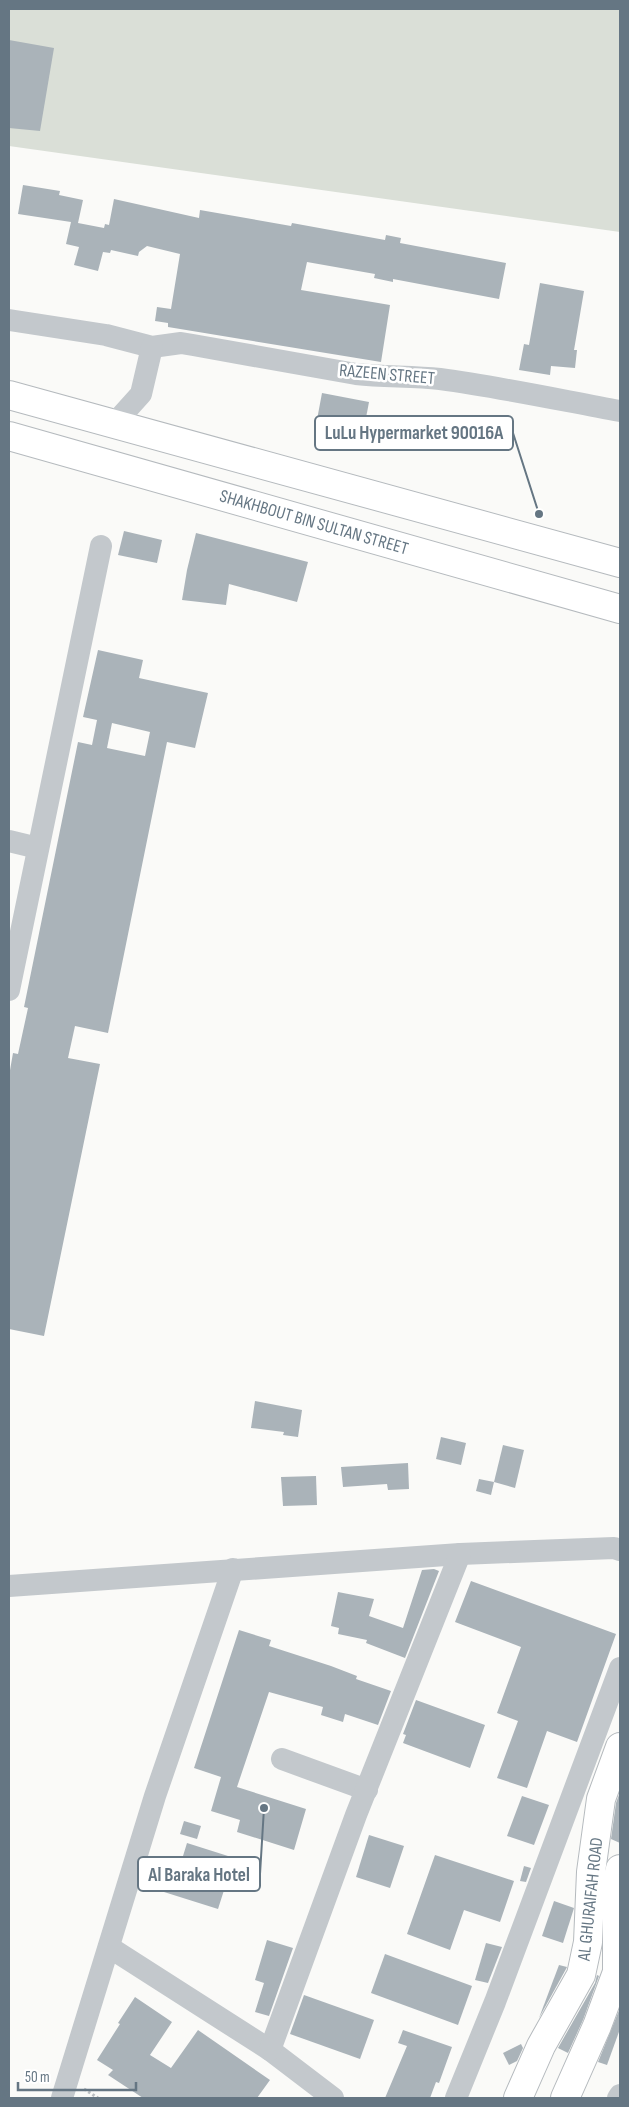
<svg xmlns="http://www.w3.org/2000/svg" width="629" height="2107" font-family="'Sofia Sans Condensed',sans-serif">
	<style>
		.green { fill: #dadfd7 }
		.building { fill: #aab3b9; fill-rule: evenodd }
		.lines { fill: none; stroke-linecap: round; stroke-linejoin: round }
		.major-casing { stroke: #b5babe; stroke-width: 30 }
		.path { stroke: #bbbfc2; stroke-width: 3; stroke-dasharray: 2.5 2.5; stroke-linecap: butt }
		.minor { stroke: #c3c8cc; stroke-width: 22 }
		.major { stroke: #fff; stroke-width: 28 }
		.labels { text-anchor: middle; stroke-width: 5; stroke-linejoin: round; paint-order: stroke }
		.street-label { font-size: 18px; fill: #657683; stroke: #fff }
		.leader { fill: none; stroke: #657683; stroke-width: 2 }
		.callout-dot { fill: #657683; stroke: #fff; stroke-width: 2 }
		.callout { fill: #fff; stroke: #657683; stroke-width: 2 }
		.callout-label { font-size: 19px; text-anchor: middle; font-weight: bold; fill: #657683 }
	</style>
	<rect width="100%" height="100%" fill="#fafaf8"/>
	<polygon class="green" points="9,9 620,9 620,232 9,146"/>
	<g class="building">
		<polygon points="9,40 54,48 40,131 9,128"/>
		<polygon points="23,185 60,191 59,195 83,200 78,223 104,228 105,224 109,225 114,199 199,218 200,210 291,226 292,223 385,240 386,235 401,238 400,243 506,263 499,299 393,279 393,282 374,278 375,274 307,262 301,290 390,305 381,362 168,327 168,323 155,321 157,307 171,309 180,254 147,246 139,252 138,256 111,250 110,253 103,252 98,271 74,265 79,247 66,244 71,222 18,214"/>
		<polygon points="540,283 584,291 574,350 577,350 575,368 551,366 550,375 519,370 524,344 529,345"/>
		<polygon points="322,393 369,402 361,444 314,436"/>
		<polygon points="124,531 162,540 157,563 118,555"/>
		<polygon points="196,533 308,562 297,602 229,584 226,605 182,600 187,570"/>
		<path d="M 98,650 L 143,660 L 139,678 L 208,693 L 195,748 L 167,742 L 108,1033 L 75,1026 L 68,1058 L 100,1064 L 44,1336 L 9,1329 L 9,1076 L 13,1053 L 18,1054 L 28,1008 L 24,1007 L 78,742 L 92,745 L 97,720 L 83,717 ZM 112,723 L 150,732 L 145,756 L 107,748 Z"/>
		<polygon points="255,1401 302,1410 298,1437 283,1435 284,1432 251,1428"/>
		<polygon points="441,1437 466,1443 461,1465 436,1459"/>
		<polygon points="503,1445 524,1450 515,1488 494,1482"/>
		<polygon points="408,1463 409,1489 388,1490 387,1484 343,1487 341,1467"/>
		<polygon points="316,1476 317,1505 283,1506 281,1477"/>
		<polygon points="479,1479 494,1482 491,1495 476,1491"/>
		<polygon points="434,1569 439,1571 405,1658 366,1643 367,1640 338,1634 339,1628 331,1626 338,1592 374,1599 369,1616 403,1628 422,1570"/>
		<polygon points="471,1581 616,1634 577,1742 547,1731 527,1788 497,1778 518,1721 497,1713 521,1647 455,1622"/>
		<polygon points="239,1630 271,1640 269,1646 331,1666 357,1676 356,1679 391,1691 378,1725 345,1714 343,1722 321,1715 323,1707 269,1692 237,1787 306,1809 294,1850 237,1832 240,1820 211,1811 221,1777 194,1768"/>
		<polygon points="416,1700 485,1725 470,1768 403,1743 406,1735 403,1734"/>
		<polygon points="620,1792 620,1843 611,1839 616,1803"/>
		<polygon points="522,1796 549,1805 534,1845 507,1836"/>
		<polygon points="184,1821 201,1826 197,1839 180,1834"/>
		<polygon points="369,1835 404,1846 390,1888 356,1877"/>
		<polygon points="187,1843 228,1856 220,1882 226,1884 218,1909 164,1892 172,1867 179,1869"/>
		<polygon points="435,1855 514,1881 500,1922 464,1910 450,1950 407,1934"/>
		<polygon points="524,1866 531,1868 526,1882 520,1881"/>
		<polygon points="554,1901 574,1908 563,1943 542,1936"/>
		<polygon points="267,1940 293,1948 269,2016 255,2012 264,1983 255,1980"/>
		<polygon points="486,1943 502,1947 488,1983 475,1980"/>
		<polygon points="385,1954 472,1986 458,2025 371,1993"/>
		<polygon points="559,1965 567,1967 566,1969 539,2018"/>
		<polygon points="597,1975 599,1976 583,2020 568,2053 558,2048 595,1983"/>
		<polygon points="304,1995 374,2020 360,2059 290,2034"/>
		<polygon points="135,1997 172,2022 150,2055 171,2068 198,2030 270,2080 257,2098 143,2098 108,2075 113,2070 97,2060 120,2024 118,2023"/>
		<polygon points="620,2008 620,2029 607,2065 598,2062"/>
		<polygon points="403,2030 452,2047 439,2083 436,2082 430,2098 385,2098 407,2046 398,2043"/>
		<polygon points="521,2044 523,2048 517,2061 509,2065 503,2053"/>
	</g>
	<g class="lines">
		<g class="major-casing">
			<g id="major">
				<polyline points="9,395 620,563"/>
				<polyline points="9,436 620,609"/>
				<polyline points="518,2098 541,2046 581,1975 588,1942 591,1872 601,1799 620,1747"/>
				<polyline points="565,2098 597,2026 617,1972 617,1880 620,1869"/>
			</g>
		</g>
		<polyline class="path" points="84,2089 98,2098"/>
		<g class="minor">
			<path d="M 9,320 L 106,335 L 152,347 L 181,343 L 193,345 L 356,374 C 384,377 412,376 440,379 C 500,387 560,400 620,411"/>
			<polyline points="114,424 141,394 152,347"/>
			<polyline points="9,841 38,848"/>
			<polyline points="9,990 101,546"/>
			<polyline points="9,1586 460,1554 614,1548 620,1550"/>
			<polyline points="282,1759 367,1790"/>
			<polyline points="109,1947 270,2050 333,2098"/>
			<polyline points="270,2050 356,1815 460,1554"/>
			<polyline points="62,2098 155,1796 233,1569"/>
			<polyline points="456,2098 495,2002 620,1668"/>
			<polyline points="618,2098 620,2095"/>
		</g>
		<use href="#major" class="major"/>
	</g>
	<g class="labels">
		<g class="street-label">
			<text transform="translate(387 374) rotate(5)" y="6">RAZEEN STREET</text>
			<text transform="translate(314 522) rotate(16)" y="6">SHAKHBOUT BIN SULTAN STREET</text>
			<text transform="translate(590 1899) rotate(-84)" y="6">AL GHURAIFAH ROAD</text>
		</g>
	</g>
	<path class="leader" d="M539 514L513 433M264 1808L260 1874"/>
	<g class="callout-dot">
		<circle cx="539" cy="514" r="5"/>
		<circle cx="264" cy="1808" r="5"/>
	</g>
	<g class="callout">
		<rect x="315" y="416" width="198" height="34" rx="5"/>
		<rect x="138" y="1857" width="122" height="34" rx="5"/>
	</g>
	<g class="callout-label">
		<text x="414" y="439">LuLu Hypermarket 90016A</text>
		<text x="199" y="1881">Al Baraka Hotel</text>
	</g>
	<rect width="629" height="2107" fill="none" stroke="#657683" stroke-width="20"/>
	<path d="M18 2082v8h118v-8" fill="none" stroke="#657683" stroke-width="2.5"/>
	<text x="25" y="2082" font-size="15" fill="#657683" stroke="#ffffff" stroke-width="4" paint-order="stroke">50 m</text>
</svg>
